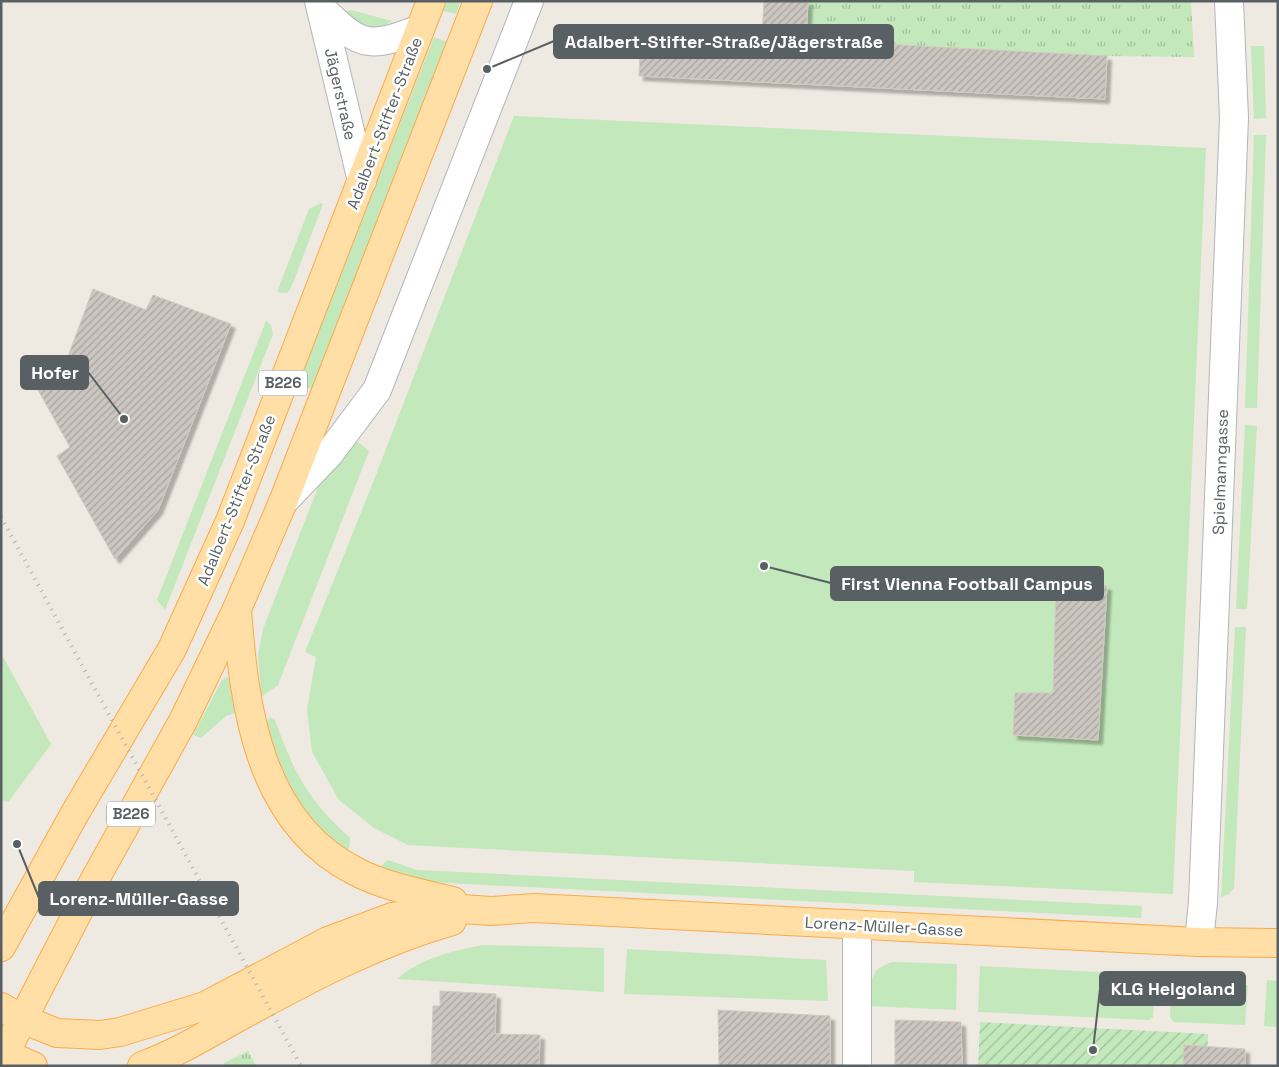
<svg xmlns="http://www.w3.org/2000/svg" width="1279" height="1067" font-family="'Space Grotesk',sans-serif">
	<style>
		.grass { fill: #c3e8bb }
		.park { fill: url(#park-tufts) }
		.garden { fill: url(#garden-furrows) }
		.building { fill: url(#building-hatch); stroke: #d3c9bf; filter: url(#shadow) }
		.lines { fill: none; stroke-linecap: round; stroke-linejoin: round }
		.minor-casing { stroke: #b2b6ba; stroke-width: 30 }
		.major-casing { stroke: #fda94a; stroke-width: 30 }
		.minor { stroke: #fff; stroke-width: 28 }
		.major { stroke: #ffdfa5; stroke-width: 28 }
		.rail { stroke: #b1b2b3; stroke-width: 4; stroke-dasharray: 1 6; stroke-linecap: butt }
		.labels { text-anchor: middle; stroke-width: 5; stroke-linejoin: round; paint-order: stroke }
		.shield { fill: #fff; stroke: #8b9092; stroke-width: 1 }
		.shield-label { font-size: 15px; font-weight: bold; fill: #596063 }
		.street-label { font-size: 16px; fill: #596063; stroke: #fff }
		.leader { fill: none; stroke: #596063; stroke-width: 2 }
		.callout-dot { fill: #596063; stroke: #fff; stroke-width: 2 }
		.callout { fill: #596063; stroke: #596063; stroke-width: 2 }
		.callout-label { font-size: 18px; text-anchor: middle; font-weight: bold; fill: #fff }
	</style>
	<defs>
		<pattern id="park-tufts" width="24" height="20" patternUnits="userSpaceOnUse" patternTransform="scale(1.25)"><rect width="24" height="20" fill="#c3e8bb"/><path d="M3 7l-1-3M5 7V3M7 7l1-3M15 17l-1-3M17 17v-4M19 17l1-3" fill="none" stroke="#a1bf9c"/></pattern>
		<pattern id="garden-furrows" width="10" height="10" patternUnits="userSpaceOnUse" patternTransform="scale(1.25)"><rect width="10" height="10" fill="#c3e8bb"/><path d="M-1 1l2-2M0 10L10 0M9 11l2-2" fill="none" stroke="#a1bf9c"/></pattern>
		<pattern id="building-hatch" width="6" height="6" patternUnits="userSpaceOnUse" patternTransform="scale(1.25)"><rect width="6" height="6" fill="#cbc6c0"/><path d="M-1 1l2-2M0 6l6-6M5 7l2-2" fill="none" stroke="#a8a4a0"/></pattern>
		<filter id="shadow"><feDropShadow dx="4.5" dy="4.5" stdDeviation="1" flood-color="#0004"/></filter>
	</defs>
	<rect width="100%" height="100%" fill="#eee9e1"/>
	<g class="grass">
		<polygon points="447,1 461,1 456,14 443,11"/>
		<path d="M 351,10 L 392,21 C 373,35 361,25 344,13 Z"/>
		<polygon points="434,37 447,42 312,389 298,384"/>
		<polygon points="1251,46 1264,46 1266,118 1254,119"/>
		<polygon points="514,116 1206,148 1173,894 914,882 914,871 408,845 374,828 339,800 312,752 307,710 316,657 305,652 374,480"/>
		<polygon points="1254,135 1266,135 1257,408 1245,408"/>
		<polygon points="321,203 323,204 291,288 287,293 277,292 309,209"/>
		<polygon points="266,321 271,325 273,334 165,610 157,600"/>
		<polygon points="1245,425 1257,426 1247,609 1236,609"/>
		<polygon points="353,438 369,451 278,685 261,697 258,654 263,629 322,477"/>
		<polygon points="1235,627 1246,627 1234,888 1229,894 1221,897"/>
		<polygon points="1,653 51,744 8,802 1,800"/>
		<polygon points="227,677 231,680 235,713 226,716 201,738 193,735 222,680"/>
		<path d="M 270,717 L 275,720 C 294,773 308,800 350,838 L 349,851 C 340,844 329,838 321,830 C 293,803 274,759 265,723 Z"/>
		<polygon points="388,860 417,870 1142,906 1141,918 446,883 422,881 378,869"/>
		<path d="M 483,945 L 604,948 L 604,992 L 397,979 C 421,958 452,951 483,945 Z"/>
		<polygon points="627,949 826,960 828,1001 624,994"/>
		<path d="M 893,962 L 957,964 L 956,1010 L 871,1006 C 872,983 867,969 893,962 Z"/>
		<polygon points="980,966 1156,975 1153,1017 1149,1020 978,1012"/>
		<polygon points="1172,974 1242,979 1241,985 1248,985 1245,1025 1174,1022 1170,1017"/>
		<polygon points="1267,980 1278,981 1278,1027 1264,1026"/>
	</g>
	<g class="park">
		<polygon points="808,1 1191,1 1194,57 1107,56 797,40 807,21"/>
		<polygon points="248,1051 256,1066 224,1066 224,1063"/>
	</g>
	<polygon class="garden" points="980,1022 1208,1034 1207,1066 978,1066"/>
	<g class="building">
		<polygon points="764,1 808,1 806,40 1107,56 1105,99 639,76 641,34 762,38"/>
		<polygon points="93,289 146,310 153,295 231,324 158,510 115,559 57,456 70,447 38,390 60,378"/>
		<polygon points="1056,582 1107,586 1098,740 1013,735 1015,693 1053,693"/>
		<polygon points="440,991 496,994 495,1034 540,1035 539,1066 431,1066 433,1006 440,1006"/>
		<polygon points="718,1010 830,1016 830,1066 719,1066"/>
		<polygon points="895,1020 961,1022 962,1066 895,1066"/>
		<polygon points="1184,1045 1245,1049 1245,1066 1183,1066"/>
	</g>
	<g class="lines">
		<g class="minor-casing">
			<g id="minor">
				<polyline points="319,1 362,181"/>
				<path d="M 321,8 C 361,47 368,49 420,29"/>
				<polyline points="283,502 329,454 377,390 529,1"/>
				<polyline points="857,925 857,1066"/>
				<polyline points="1199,942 1203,902 1234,118 1229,1"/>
			</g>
		</g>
		<g class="major-casing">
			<g id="major">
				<path d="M 237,609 C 244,706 258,822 355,871 C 385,887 420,893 453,901"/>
				<polyline points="1,947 75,813 172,649 230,521 431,1"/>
				<polyline points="1,1007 22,1019 57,1033 100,1035 120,1032 205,1006 328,941 392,917 446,908 491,911 534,908 1199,942 1278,943"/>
				<polyline points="1,1052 33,1066"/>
				<polyline points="1,1061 94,881 183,721 237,609 283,502 478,1"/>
				<path d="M 142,1066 C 178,1053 211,1032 244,1014 C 312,977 378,942 452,921"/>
			</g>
		</g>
		<use href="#minor" class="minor"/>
		<use href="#major" class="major"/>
		<polyline class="rail" points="1,517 301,1066"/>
	</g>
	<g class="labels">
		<g class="shield">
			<rect x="259" y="370.5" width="48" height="25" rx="4"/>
			<rect x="107" y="801.5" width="48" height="25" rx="4"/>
		</g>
		<g class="shield-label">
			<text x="283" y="388">B226</text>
			<text x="131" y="819">B226</text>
		</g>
		<g class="street-label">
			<text transform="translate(341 94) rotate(77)" y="6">Jägerstraße</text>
			<text transform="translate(384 123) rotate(-69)" y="6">Adalbert-Stifter-Straße</text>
			<text transform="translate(1220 472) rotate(-88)" y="6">Spielmanngasse</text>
			<text transform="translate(236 500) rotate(-68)" y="6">Adalbert-Stifter-Straße</text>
			<text transform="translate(884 926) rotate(3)" y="6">Lorenz-Müller-Gasse</text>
		</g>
	</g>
	<path class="leader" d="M487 69L554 41M124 419L88 372M764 566L831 583M17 844L39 898M1093 1050L1100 989"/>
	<g class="callout-dot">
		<circle cx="487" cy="69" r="5"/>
		<circle cx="124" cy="419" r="5"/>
		<circle cx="764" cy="566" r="5"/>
		<circle cx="17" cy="844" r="5"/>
		<circle cx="1093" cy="1050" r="5"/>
	</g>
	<g class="callout">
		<rect x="554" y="25" width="339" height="33" rx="5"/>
		<rect x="21" y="356" width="67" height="33" rx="5"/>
		<rect x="831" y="567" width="272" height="33" rx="5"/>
		<rect x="39" y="882" width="199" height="33" rx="5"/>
		<rect x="1100" y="972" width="145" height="33" rx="5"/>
	</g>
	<g class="callout-label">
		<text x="724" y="48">Adalbert-Stifter-Straße/Jägerstraße</text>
		<text x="55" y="379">Hofer</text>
		<text x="967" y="590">First Vienna Football Campus</text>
		<text x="139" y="905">Lorenz-Müller-Gasse</text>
		<text x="1173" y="995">KLG Helgoland</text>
	</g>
	<rect width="1279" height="1067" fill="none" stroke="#596063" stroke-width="5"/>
</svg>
